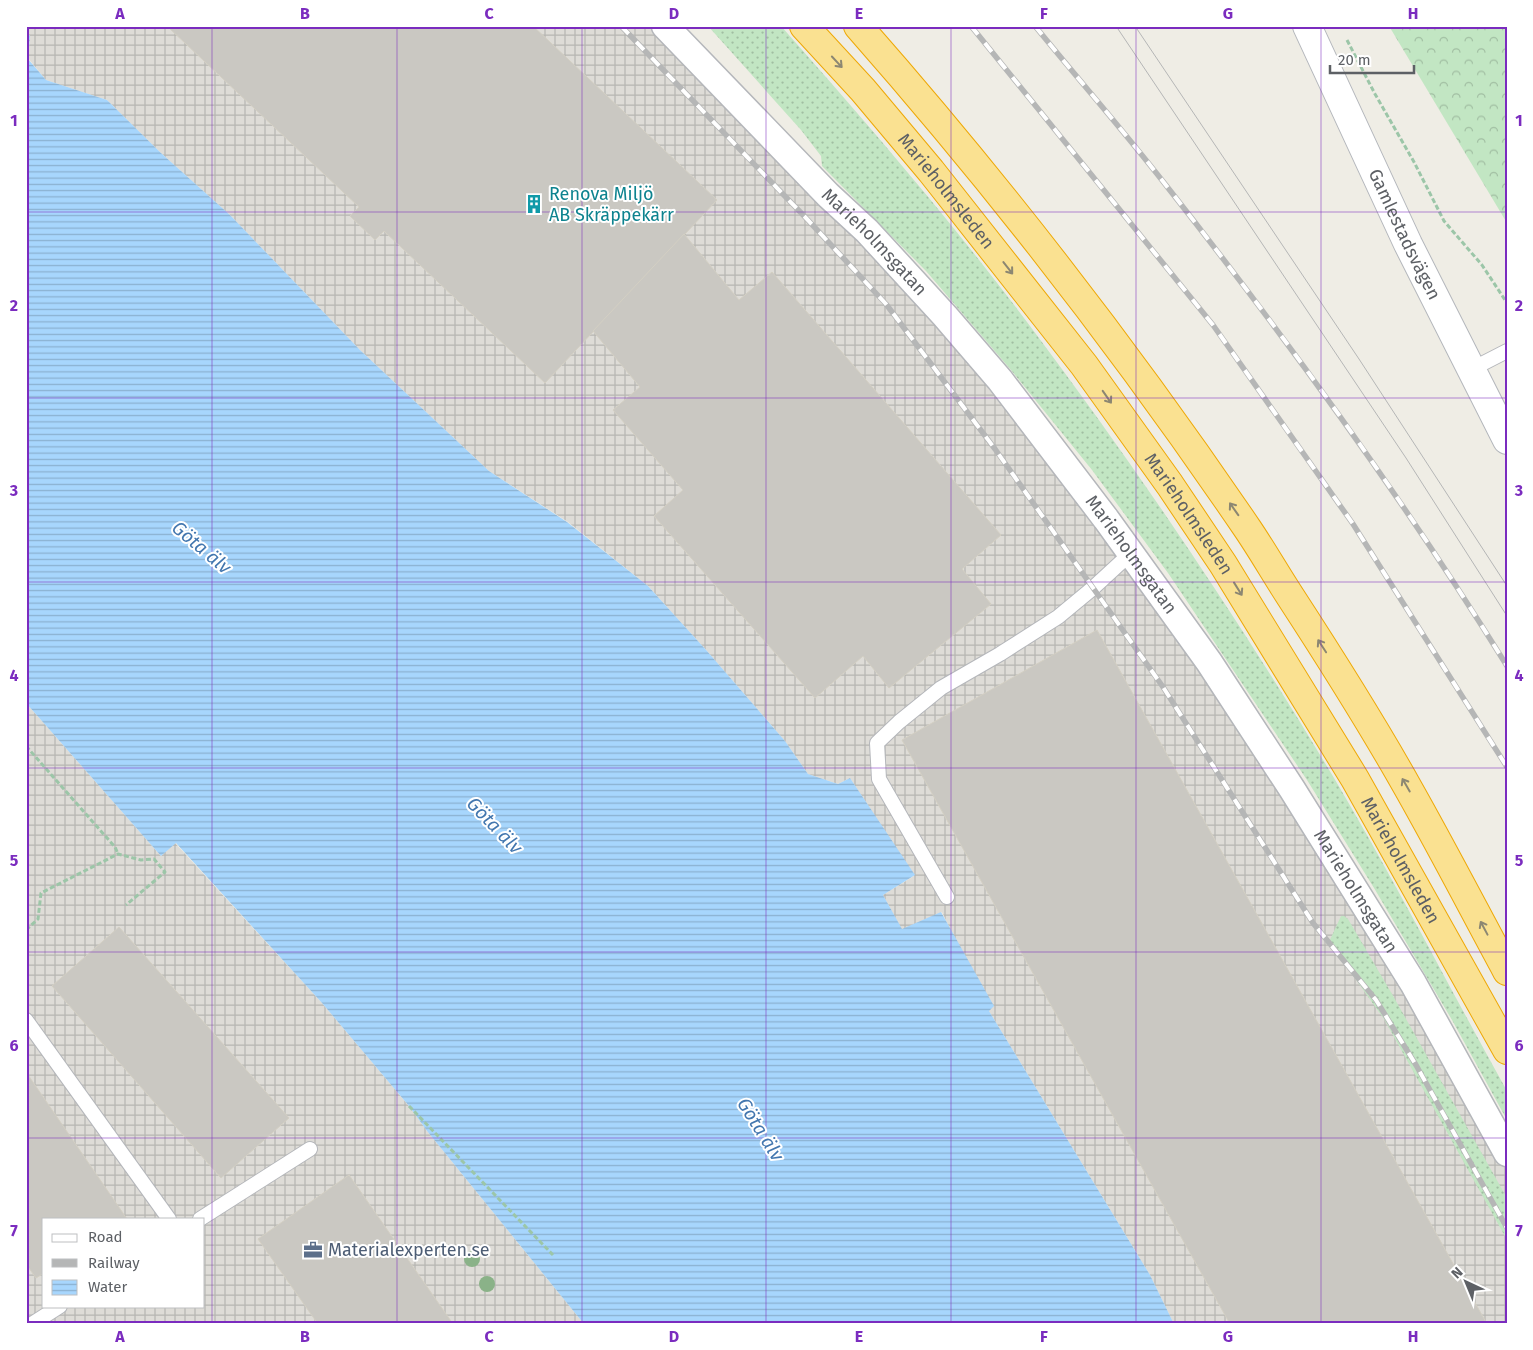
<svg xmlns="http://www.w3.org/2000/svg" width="1533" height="1350" font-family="'Fira Sans',sans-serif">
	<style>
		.industrial { fill: url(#industrial-grid); fill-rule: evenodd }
		.grass { fill: url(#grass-dots) }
		.forest { fill: url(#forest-crowns) }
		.water { fill: url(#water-rules) }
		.building { fill: #cac8c2; stroke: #d3cfc3 }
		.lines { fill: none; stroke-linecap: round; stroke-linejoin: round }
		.lane-casing { stroke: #b5b7bb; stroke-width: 16 }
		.street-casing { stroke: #b5b7bb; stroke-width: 29 }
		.secondary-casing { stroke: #b4b7bc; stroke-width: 30 }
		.highway-casing { stroke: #eea806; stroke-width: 30 }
		.path { stroke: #9cc6a8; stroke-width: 3; stroke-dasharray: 5 2.5; stroke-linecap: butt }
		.lane { stroke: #fff; stroke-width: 14 }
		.street { stroke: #fff; stroke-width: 26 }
		.secondary { stroke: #fff; stroke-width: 28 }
		.highway { stroke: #fae191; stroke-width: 28 }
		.tram { stroke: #b5b6b6; stroke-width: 1 }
		.rail-casing { stroke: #b5b6b6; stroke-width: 5.5 }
		.rail { stroke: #fff; stroke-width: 4; stroke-dasharray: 11; stroke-linecap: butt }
		.tree { fill: #8ab288 }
		.oneway { stroke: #8c8772 }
		.grid { fill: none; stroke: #7b2cbf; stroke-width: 1; stroke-opacity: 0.55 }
		.labels { text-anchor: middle; stroke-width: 4; stroke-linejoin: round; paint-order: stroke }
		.street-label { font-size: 18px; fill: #5d6065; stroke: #fff }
		.culture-label { font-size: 18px; fill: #0d838f; stroke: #fff; text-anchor: start }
		.service-label { font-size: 18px; fill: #4e5e75; stroke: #fff; text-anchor: start }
		.water-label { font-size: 19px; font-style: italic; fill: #4377af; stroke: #fff }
		.neatline { fill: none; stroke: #7b2cbf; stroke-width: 2 }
		.grid-label { font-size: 16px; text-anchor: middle; font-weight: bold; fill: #7b2cbf }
	</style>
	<defs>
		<pattern id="industrial-grid" width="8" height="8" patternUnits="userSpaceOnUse" patternTransform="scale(1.25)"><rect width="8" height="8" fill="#dedcd7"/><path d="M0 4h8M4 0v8" fill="none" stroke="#b7b6b2"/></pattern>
		<pattern id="grass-dots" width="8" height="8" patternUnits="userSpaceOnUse" patternTransform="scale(1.25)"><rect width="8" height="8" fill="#c2e6c3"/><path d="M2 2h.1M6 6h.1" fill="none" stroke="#a1bea2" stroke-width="1.8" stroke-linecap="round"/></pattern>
		<pattern id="forest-crowns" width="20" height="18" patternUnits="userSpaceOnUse" patternTransform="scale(1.25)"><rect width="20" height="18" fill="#c2e6c3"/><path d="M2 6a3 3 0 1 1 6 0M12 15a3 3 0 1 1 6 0" fill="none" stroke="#a1bea2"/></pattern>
		<pattern id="water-rules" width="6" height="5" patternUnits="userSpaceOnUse" patternTransform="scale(1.25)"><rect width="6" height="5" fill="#a7d6fd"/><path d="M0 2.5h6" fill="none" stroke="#8bb1d0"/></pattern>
	</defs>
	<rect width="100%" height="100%" fill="#efede5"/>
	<g class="industrial">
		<polygon points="26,26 652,26 822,201 994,385 1202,667 1406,987 1507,1170 1507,1324 1174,1324 1150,1275 989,1011 942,912 902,930 883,895 914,876 850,778 838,784 808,774 785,741 707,651 648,586 568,522 489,471 360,350 230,215 161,153 107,100 46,80 28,58 30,36 26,32"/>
		<path d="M 26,703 L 161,856 L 175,843 L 322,1003 L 409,1106 L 427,1131 L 584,1324 L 26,1324 ZM 44,1219 L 204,1219 L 204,1306 L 44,1306 Z"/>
	</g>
	<g class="grass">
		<path d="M 708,26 L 781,26 C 867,123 952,222 1030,326 C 1139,471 1241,623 1334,778 C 1395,881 1449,987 1507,1091 L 1507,1120 L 1452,1020 L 1374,888 L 1307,780 L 1168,573 L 1092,470 L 1011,370 L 926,271 L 822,166 L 821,156 L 801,130 Z"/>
		<polygon points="1341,916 1344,916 1348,919 1392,994 1507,1198 1507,1240 1384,1019 1329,942"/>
	</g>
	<polygon class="forest" points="1389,26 1507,26 1507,223"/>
	<polygon class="water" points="26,32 30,36 28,59 46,80 107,100 161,153 230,215 360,350 489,471 567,522 648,586 707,651 785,741 808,774 838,784 850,778 915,875 883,895 902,929 941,912 994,1006 989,1011 1150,1275 1174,1324 584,1324 427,1131 409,1106 322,1003 176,843 161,856 26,703"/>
	<g class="building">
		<polygon points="170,26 533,26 717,200 545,383 384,231 375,240 350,216 359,207 169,28"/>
		<polygon points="684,234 739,300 772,272 1001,535 962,569 991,604 889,688 863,656 815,698 654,516 683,490 613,410 640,387 593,331"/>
		<polygon points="1097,630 1487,1324 1230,1324 902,740"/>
		<polygon points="119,927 289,1118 221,1178 52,986"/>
		<polygon points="26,1072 127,1219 44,1219 44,1273 36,1278 26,1264"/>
		<polygon points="349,1175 453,1324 318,1324 258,1239"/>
	</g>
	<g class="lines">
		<g class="lane-casing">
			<g id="lane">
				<polyline points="1470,370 1507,351"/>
				<polyline points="947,897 879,779 877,743 899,722 941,688 1000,654 1058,617 1093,588 1131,553"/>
				<polyline points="26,1020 169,1219"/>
				<polyline points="200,1219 310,1149"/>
				<polyline points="32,1324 60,1306"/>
			</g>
		</g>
		<g class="street-casing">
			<g id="street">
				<path id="s1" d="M 665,26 L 828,195 L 867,231 L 945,316 L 1000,380 L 1106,519 L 1209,662 L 1292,789 L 1413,983 L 1507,1153"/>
			</g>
		</g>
		<g class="secondary-casing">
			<g id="secondary">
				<path id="s2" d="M 1307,26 L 1408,244 L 1507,440"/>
			</g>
		</g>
		<g class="highway-casing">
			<g id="highway">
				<path id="s3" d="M 804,26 L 863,90 L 931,171 L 1084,365 L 1170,485 L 1223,564 L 1355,779 L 1507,1050"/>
				<path d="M 858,26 C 998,185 1128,353 1247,528 C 1262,550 1275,573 1290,596 C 1331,659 1371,722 1408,788 C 1442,848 1474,910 1507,971"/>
			</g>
		</g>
		<g class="path">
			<polyline points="1347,40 1375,94 1414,162 1444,221 1482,265 1507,303"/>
			<polyline points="26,746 115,847 118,854"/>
			<polyline points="26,930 38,919 41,893 118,854 141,860 154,859 165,872 126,905"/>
			<polyline points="409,1106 553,1255"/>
		</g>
		<use href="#lane" class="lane"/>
		<use href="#street" class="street"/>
		<use href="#secondary" class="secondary"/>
		<use href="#highway" class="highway"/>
		<g class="tram">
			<polyline points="1116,26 1406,458 1507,616"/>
			<polyline points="1135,26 1359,359 1507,586"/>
		</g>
		<g class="rail-casing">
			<g id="rail">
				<polyline points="621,26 806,218 886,304 995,449 1163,687 1313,923 1376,1000 1416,1065 1507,1228"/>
				<polyline points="971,26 1213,325 1353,524 1507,767"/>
				<path d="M 1035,26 C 1078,79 1123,130 1165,184 C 1287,339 1403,498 1507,666"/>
			</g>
		</g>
		<use href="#rail" class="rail"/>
	</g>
	<g class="tree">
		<circle cx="472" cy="1259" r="8"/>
		<circle cx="487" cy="1284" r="8"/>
	</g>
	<defs><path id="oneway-shaft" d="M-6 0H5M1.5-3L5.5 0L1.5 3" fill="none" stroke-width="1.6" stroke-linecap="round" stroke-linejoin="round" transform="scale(1.25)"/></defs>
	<g class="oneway">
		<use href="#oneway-shaft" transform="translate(837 62) rotate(47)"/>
		<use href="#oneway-shaft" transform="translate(1008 268) rotate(52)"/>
		<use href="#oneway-shaft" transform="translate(1107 397) rotate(55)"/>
		<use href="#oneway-shaft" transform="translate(1234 509) rotate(-125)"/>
		<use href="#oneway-shaft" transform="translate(1238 589) rotate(58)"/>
		<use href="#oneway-shaft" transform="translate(1322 646) rotate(-123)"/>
		<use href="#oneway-shaft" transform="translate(1406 785) rotate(-120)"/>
		<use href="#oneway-shaft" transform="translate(1484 928) rotate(-118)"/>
	</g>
	<path class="grid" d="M 212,26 L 212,1324M 397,26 L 397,1324M 582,26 L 582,1324M 766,26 L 766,1324M 951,26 L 951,1324M 1136,26 L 1136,1324M 1321,26 L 1321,1324M 26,212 L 1507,212M 26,398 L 1507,398M 26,582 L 1507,582M 26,768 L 1507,768M 26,952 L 1507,952M 26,1138 L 1507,1138"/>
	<defs>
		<g id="building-bare" transform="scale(1.5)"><path d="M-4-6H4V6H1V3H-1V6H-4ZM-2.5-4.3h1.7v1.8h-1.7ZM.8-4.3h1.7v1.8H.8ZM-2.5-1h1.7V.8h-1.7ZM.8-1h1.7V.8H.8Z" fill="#0f9aa8" stroke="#fff" stroke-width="2.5" paint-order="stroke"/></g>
		<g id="office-bare" transform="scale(1.5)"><path d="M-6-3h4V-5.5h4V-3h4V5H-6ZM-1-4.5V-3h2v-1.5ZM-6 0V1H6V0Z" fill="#5c6f8a" stroke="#fff" stroke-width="2.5" paint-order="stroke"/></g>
	</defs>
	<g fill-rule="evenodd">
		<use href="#building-bare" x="534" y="204"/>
		<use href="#office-bare" x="313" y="1250"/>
	</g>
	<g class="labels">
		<g class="street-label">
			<text dy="6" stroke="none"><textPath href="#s3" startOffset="218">Marieholmsleden</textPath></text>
			<text dy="6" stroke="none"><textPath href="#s2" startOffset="230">Gamlestadsvägen</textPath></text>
			<text dy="6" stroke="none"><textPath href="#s1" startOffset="301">Marieholmsgatan</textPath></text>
			<text dy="6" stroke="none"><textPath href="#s3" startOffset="622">Marieholmsleden</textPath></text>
			<text dy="6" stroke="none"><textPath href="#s1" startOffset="706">Marieholmsgatan</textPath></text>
			<text dy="6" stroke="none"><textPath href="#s3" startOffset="1028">Marieholmsleden</textPath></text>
			<text dy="6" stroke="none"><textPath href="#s1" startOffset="1111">Marieholmsgatan</textPath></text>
		</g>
		<g class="culture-label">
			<text x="549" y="200">Renova Miljö<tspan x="549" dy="21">AB Skräppekärr</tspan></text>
		</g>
		<g class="service-label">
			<text x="328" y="1256">Materialexperten.se</text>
		</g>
		<g class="water-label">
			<text transform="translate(202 547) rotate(40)" y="7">Göta älv</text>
			<text transform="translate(495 825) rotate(46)" y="7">Göta älv</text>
			<text transform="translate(761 1129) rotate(58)" y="7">Göta älv</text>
		</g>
	</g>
	<rect width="1533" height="1350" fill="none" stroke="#ffffff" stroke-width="55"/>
	<rect x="42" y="1218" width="162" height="90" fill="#ffffff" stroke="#bebfc1"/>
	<rect x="52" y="1234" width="25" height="8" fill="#ffffff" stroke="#bebfc1"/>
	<text x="88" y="1242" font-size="15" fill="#5d6065">Road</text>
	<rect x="52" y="1259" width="25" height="8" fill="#b5b6b6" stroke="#bebfc1"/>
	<text x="88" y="1268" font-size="15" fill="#5d6065">Railway</text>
	<rect x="52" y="1280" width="25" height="15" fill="url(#water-rules)" stroke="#bebfc1"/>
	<text x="88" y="1292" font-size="15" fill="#5d6065">Water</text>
	<g transform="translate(1466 1282) rotate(316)" stroke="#ffffff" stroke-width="4" paint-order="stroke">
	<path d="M0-4L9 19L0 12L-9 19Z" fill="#5d6065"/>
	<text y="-8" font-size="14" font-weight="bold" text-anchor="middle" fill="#5d6065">N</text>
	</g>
	<path d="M1330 65v8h84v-8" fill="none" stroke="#5d6065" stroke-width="2.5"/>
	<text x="1338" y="65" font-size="15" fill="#5d6065" stroke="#ffffff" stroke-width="4" paint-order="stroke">20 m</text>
	<rect x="28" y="28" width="1478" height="1294" class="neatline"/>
	<g class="grid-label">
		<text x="120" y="19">A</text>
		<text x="305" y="19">B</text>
		<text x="489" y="19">C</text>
		<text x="674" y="19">D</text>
		<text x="859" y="19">E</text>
		<text x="1044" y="19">F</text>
		<text x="1228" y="19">G</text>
		<text x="1413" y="19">H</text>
		<text x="14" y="126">1</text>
		<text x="1519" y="126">1</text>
		<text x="14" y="311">2</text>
		<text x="1519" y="311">2</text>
		<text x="14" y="496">3</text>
		<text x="1519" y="496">3</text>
		<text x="14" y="681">4</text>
		<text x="1519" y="681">4</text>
		<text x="14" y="866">5</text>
		<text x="1519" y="866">5</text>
		<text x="14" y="1051">6</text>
		<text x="1519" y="1051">6</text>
		<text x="14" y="1236">7</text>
		<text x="1519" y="1236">7</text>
		<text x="120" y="1342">A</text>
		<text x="305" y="1342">B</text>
		<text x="489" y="1342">C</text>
		<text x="674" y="1342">D</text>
		<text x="859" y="1342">E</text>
		<text x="1044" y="1342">F</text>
		<text x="1228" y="1342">G</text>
		<text x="1413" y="1342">H</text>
	</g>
</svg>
